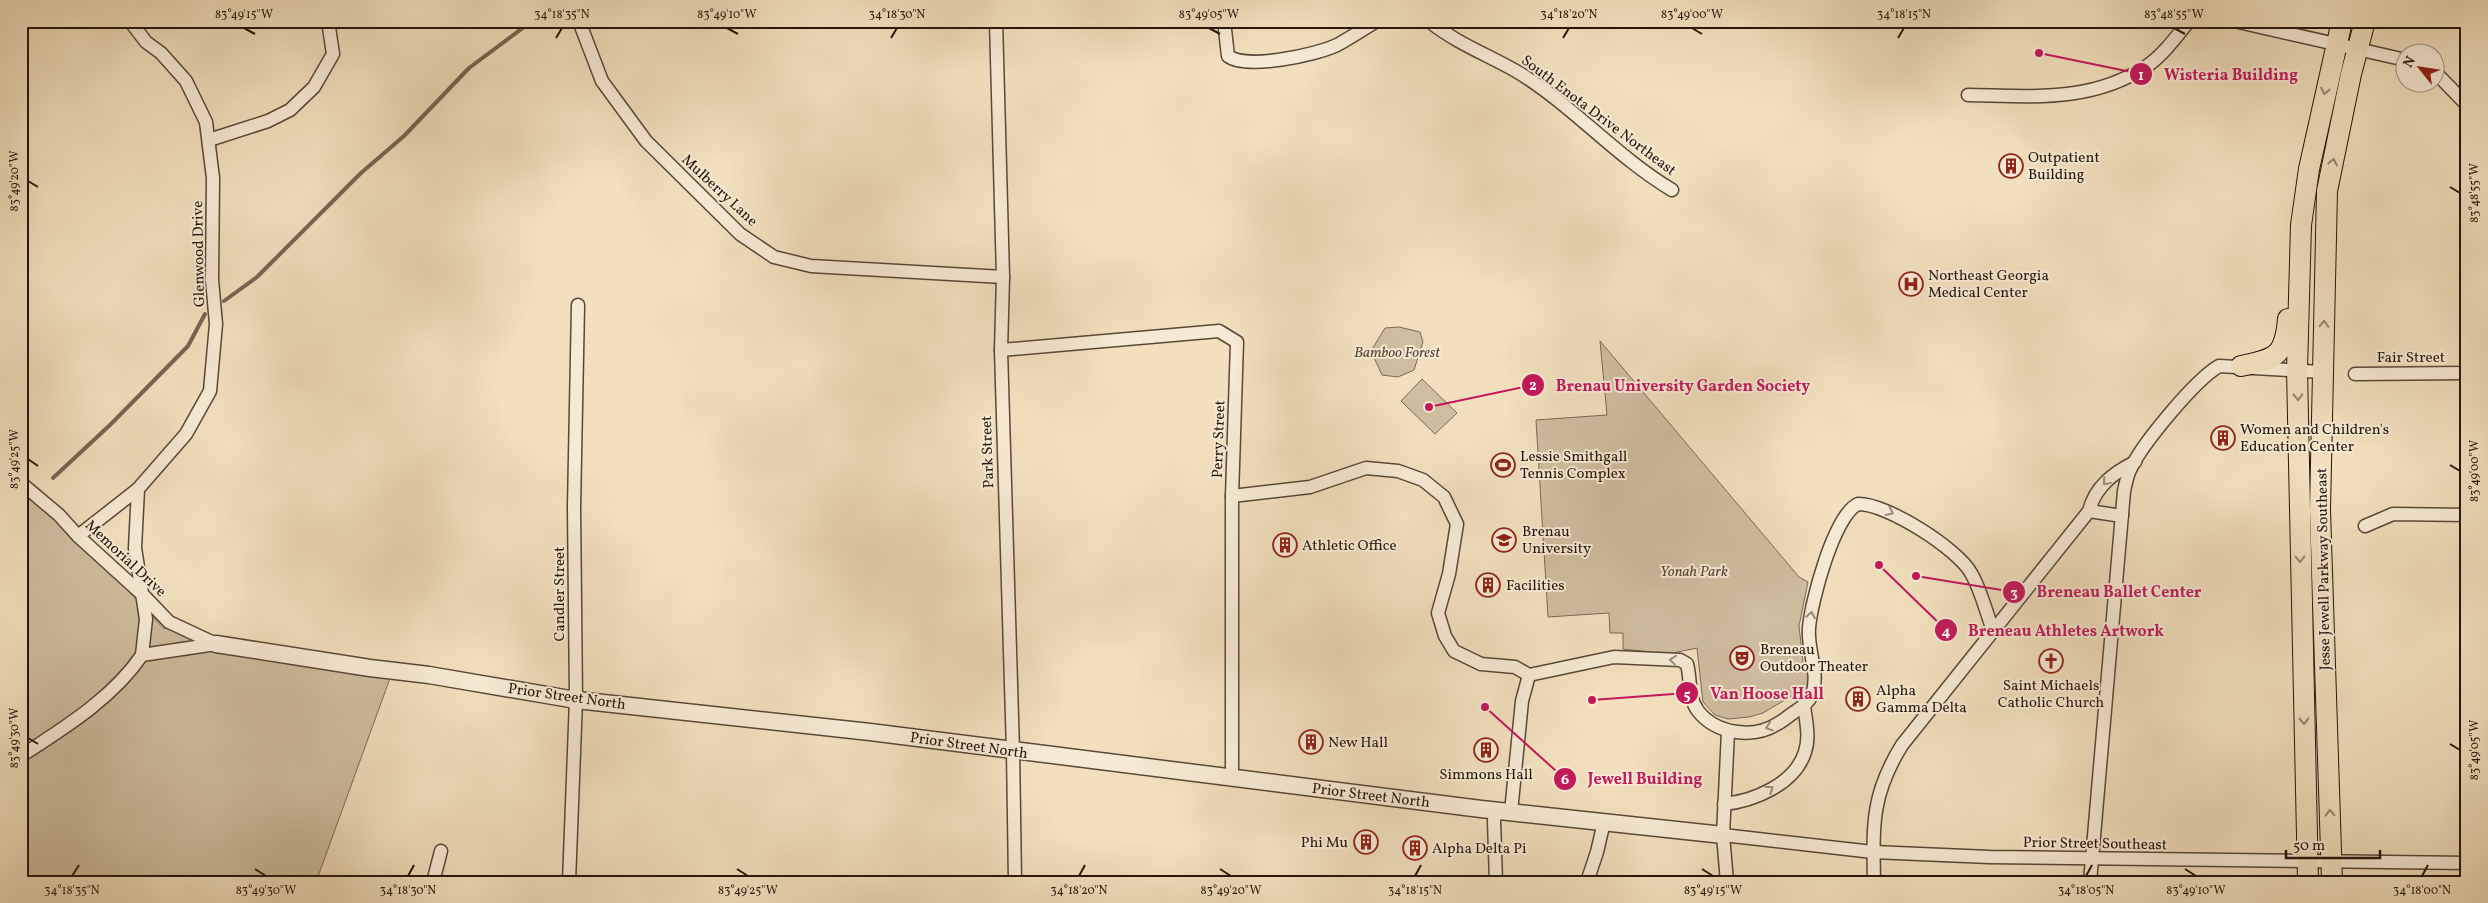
<svg xmlns="http://www.w3.org/2000/svg" width="2488" height="903" font-family="Vollkorn,serif">
	<style>
		.green { fill: #cebd9f; stroke: #796a56 }
		.lines { fill: none; stroke-linecap: round; stroke-linejoin: round }
		.stream { stroke: #756652; stroke-width: 4 }
		.minor-casing { stroke: #574838; stroke-width: 15 }
		.tertiary-casing { stroke: #574838; stroke-width: 19 }
		.primary-casing { stroke: #24160c; stroke-width: 22 }
		.minor { stroke: #f6ead4; stroke-width: 12 }
		.tertiary { stroke: #f6ead4; stroke-width: 16 }
		.primary { stroke: #f1dfbd; stroke-width: 20 }
		.oneway { stroke: #95856d }
		.oneway2 { stroke: #988b7a }
		.ticks { fill: none; stroke: #24160c; stroke-width: 2 }
		.labels { text-anchor: middle; stroke-width: 4; stroke-linejoin: round; paint-order: stroke }
		.street-label { font-size: 15px; fill: #24160c; stroke: #f6ead4 }
		.poi-label { font-size: 15px; fill: #24160c; stroke: #f6ead4; text-anchor: start }
		.park-label { font-size: 15px; font-style: italic; fill: #574838; stroke: #f6ead4 }
		.leader { fill: none; stroke: #c2185b; stroke-width: 2 }
		.callout-dot { fill: #c2185b; stroke: #f6ead4; stroke-width: 2 }
		.mark-label { font-size: 15px; text-anchor: middle; font-weight: bold; fill: #fff }
		.callout-label { font-size: 16px; text-anchor: middle; font-weight: bold; fill: #c2185b; stroke: #f6ead4; stroke-width: 4; stroke-linejoin: round; paint-order: stroke }
		.neatline { fill: none; stroke: #24160c; stroke-width: 2 }
		.ticks-label { font-size: 12px; text-anchor: middle; fill: #24160c }
	</style>
	<rect width="100%" height="100%" fill="#f1dfbd"/>
	<filter id="stains"><feTurbulence type="fractalNoise" baseFrequency=".004" numOctaves="4"/><feColorMatrix values="0 0 0 0 .2 0 0 0 0 .09 0 0 0 0 .02 0 0 0 .5 -.17"/></filter>
	<radialGradient id="worn" r=".72"><stop offset=".6" stop-color="#630" stop-opacity="0"/><stop offset="1" stop-color="#630" stop-opacity=".3"/></radialGradient>
	<g class="green">
		<polygon points="1399,327 1420,332 1423,342 1414,370 1398,377 1382,375 1371,351 1385,328"/>
		<polygon points="1600,341 1799,577 1808,582 1799,626 1804,671 1812,676 1805,693 1800,691 1763,713 1749,717 1728,719 1715,715 1703,702 1697,648 1668,654 1623,649 1623,633 1610,633 1609,613 1548,617 1536,420 1607,415"/>
		<polygon points="1422,379 1457,413 1435,434 1401,401"/>
		<polygon points="21,473 163,628 393,670 316,882 21,882"/>
	</g>
	<g class="lines">
		<g class="stream">
			<polyline points="224,301 257,277 361,173 404,136 469,68 532,21"/>
			<polyline points="53,478 110,425 188,346 205,314"/>
		</g>
		<g class="minor-casing">
			<g id="minor">
				<polyline points="579,21 602,81 646,141 740,234 774,257 811,266 1003,277"/>
				<polyline points="996,21 1003,277 1001,350 1013,751 1015,882"/>
				<path d="M 1224,21 L 1228,56 C 1246,70 1316,55 1337,45 C 1350,38 1363,29 1377,21"/>
				<path d="M 1429,21 C 1457,44 1491,56 1521,74 C 1575,108 1617,157 1672,190"/>
				<polyline points="2234,21 2406,60"/>
				<polyline points="2436,73 2467,105"/>
				<path d="M 1968,95 C 2032,96 2091,103 2147,66 C 2164,54 2176,37 2189,21"/>
				<polyline points="209,140 268,121 290,110 314,87 333,54 328,21"/>
				<polyline points="1001,350 1219,331 1237,342 1232,496 1232,777"/>
				<polyline points="2355,374 2467,373"/>
				<polyline points="21,483 59,515 78,536 144,596 169,622 216,644"/>
				<polyline points="138,489 135,548 146,619 142,655"/>
				<path d="M 1232,496 L 1310,487 L 1366,468 L 1398,471 L 1423,480 L 1444,497 L 1457,524 L 1449,574 L 1438,613 L 1445,636 L 1454,651 L 1481,664 L 1515,667 L 1529,675 L 1614,657 L 1680,660 L 1687,664 C 1691,679 1688,698 1698,711 C 1716,734 1753,739 1777,724 C 1783,721 1787,717 1793,713 C 1800,708 1808,704 1812,695 C 1820,673 1807,651 1809,628 C 1811,602 1834,515 1858,504 C 1886,503 1958,549 1971,573 C 1981,590 1986,612 1993,630"/>
				<polyline points="2089,511 2122,516"/>
				<polyline points="2365,526 2393,514 2467,515"/>
				<polyline points="78,536 138,489 186,434 210,391 216,324 212,280 213,178 206,122 186,81 161,53 146,42 130,21"/>
				<path d="M 21,756 C 64,728 113,698 142,655 L 216,644"/>
				<path d="M 1724,804 C 1754,801 1795,784 1805,752 C 1810,737 1806,721 1804,706"/>
				<polyline points="1511,812 1522,701 1529,675"/>
				<polyline points="1723,835 1873,852 1989,857 2467,863"/>
				<polyline points="433,882 441,851"/>
				<polyline points="569,882 576,700 574,507 578,305"/>
				<polyline points="1496,882 1494,820 1497,810"/>
				<polyline points="1587,882 1597,852 1604,822"/>
				<polyline points="1727,882 1723,835 1728,732"/>
				<path d="M 1874,882 C 1873,825 1871,795 1902,745 L 2089,511 C 2095,487 2113,473 2135,462"/>
				<path d="M 2090,882 L 2124,491 C 2126,483 2127,475 2131,468 C 2143,443 2195,380 2219,366 L 2322,372"/>
			</g>
		</g>
		<g class="tertiary-casing">
			<polyline id="tertiary" points="216,644 370,668 429,675 576,700 870,732 1481,809 1723,835"/>
		</g>
		<g class="primary-casing">
			<g id="primary">
				<path d="M 2241,366 C 2276,359 2285,356 2288,319"/>
				<polyline points="2308,882 2297,370 2301,225 2309,169 2342,21"/>
				<polyline points="2332,882 2320,510 2327,191 2351,74 2365,21"/>
			</g>
		</g>
		<use href="#minor" class="minor"/>
		<use href="#tertiary" class="tertiary"/>
		<use href="#primary" class="primary"/>
	</g>
	<defs><path id="oneway-chevron" d="M-2-3.5L2.5 0L-2 3.5" fill="none" stroke-width="1.6" stroke-linecap="round" stroke-linejoin="round" transform="scale(1.25)"/></defs>
	<g class="oneway">
		<use href="#oneway-chevron" transform="translate(2325 91) rotate(102)"/>
		<use href="#oneway-chevron" transform="translate(2333 162) rotate(-79)"/>
		<use href="#oneway-chevron" transform="translate(2324 324) rotate(-88)"/>
		<use href="#oneway-chevron" transform="translate(2298 397) rotate(89)"/>
		<use href="#oneway-chevron" transform="translate(2300 559) rotate(89)"/>
		<use href="#oneway-chevron" transform="translate(2304 721) rotate(89)"/>
		<use href="#oneway-chevron" transform="translate(2330 813) rotate(-92)"/>
	</g>
	<g class="oneway2">
		<use href="#oneway-chevron" transform="translate(2106 482) rotate(130)"/>
		<use href="#oneway-chevron" transform="translate(1890 512) rotate(25)"/>
		<use href="#oneway-chevron" transform="translate(1811 615) rotate(-80)"/>
		<use href="#oneway-chevron" transform="translate(1673 660) rotate(-174)"/>
		<use href="#oneway-chevron" transform="translate(1769 727) rotate(162)"/>
		<use href="#oneway-chevron" transform="translate(1770 789) rotate(-35)"/>
	</g>
	<path class="ticks" d="M 244,28 L 255,34M 727,28 L 738,34M 1209,28 L 1220,34M 1692,28 L 1702,34M 2174,28 L 2185,34M 556,38 L 562,28M 891,38 L 897,28M 1563,38 L 1569,28M 1898,38 L 1904,28M 28,181 L 38,187M 2450,187 L 2460,193M 28,459 L 38,466M 2450,465 L 2460,471M 28,738 L 38,744M 2450,744 L 2460,750M 255,869 L 266,876M 737,869 L 748,876M 1220,869 L 1231,876M 1702,869 L 1713,876M 2185,869 L 2196,876M 72,876 L 79,865M 408,876 L 414,865M 1079,876 L 1085,865M 1415,876 L 1421,865M 2086,876 L 2092,865M 2422,876 L 2428,865"/>
	<defs>
		<g id="building-ring" transform="scale(1.25)"><circle r="9.5" fill="#f6ead4" stroke="#8f2418" stroke-width="1.5"/><path d="M-4-6H4V6H1V3H-1V6H-4ZM-2.5-4.3h1.7v1.8h-1.7ZM.8-4.3h1.7v1.8H.8ZM-2.5-1h1.7V.8h-1.7ZM.8-1h1.7V.8H.8Z" fill="#8f2418"/></g>
		<g id="hospital-ring" transform="scale(1.25)"><circle r="9.5" fill="#f6ead4" stroke="#8f2418" stroke-width="1.5"/><path d="M-5-5h3v3.5h4V-5h3V5h-3V1.5h-4V5h-3Z" fill="#8f2418"/></g>
		<g id="stadium-ring" transform="scale(1.25)"><circle r="9.5" fill="#f6ead4" stroke="#8f2418" stroke-width="1.5"/><path d="M0-5a6.5 5 0 1 0 0 10a6.5 5 0 1 0 0-10ZM-3.5-1.8h7v3.6h-7Z" fill="#8f2418"/></g>
		<g id="university-ring" transform="scale(1.25)"><circle r="9.5" fill="#f6ead4" stroke="#8f2418" stroke-width="1.5"/><path d="M0-5L7-2L0 1L-7-2ZM-4 1L0 2.5L4 1V4Q0 6-4 4Z" fill="#8f2418"/></g>
		<g id="theatre-ring" transform="scale(1.25)"><circle r="9.5" fill="#f6ead4" stroke="#8f2418" stroke-width="1.5"/><path d="M-5-5.5Q0-4 5-5.5V0Q5 5 0 6Q-5 5-5 0ZM-3.3-2.5H-1v1.5H-3.3ZM1-2.5H3.3v1.5H1ZM-2.8 1Q0 5.5 2.8 1Z" fill="#8f2418"/></g>
		<g id="church-ring" transform="scale(1.25)"><circle r="9.5" fill="#f6ead4" stroke="#8f2418" stroke-width="1.5"/><path d="M-1.2-6h2.4v3.5h3.3v2.4h-3.3V6h-2.4V-.1h-3.3v-2.4h3.3Z" fill="#8f2418"/></g>
	</defs>
	<g fill-rule="evenodd">
		<use href="#building-ring" x="2011" y="166"/>
		<use href="#hospital-ring" x="1911" y="284"/>
		<use href="#building-ring" x="2223" y="438"/>
		<use href="#stadium-ring" x="1503" y="465"/>
		<use href="#university-ring" x="1504" y="540"/>
		<use href="#building-ring" x="1285" y="545"/>
		<use href="#building-ring" x="1488" y="585"/>
		<use href="#theatre-ring" x="1742" y="658"/>
		<use href="#church-ring" x="2051" y="661"/>
		<use href="#building-ring" x="1858" y="699"/>
		<use href="#building-ring" x="1311" y="742"/>
		<use href="#building-ring" x="1486" y="750"/>
		<use href="#building-ring" x="1366" y="842"/>
		<use href="#building-ring" x="1415" y="848"/>
	</g>
	<g class="labels">
		<g class="street-label">
			<text transform="translate(1599 115) rotate(37)" y="5">South Enota Drive Northeast</text>
			<text transform="translate(720 190) rotate(43)" y="5">Mulberry Lane</text>
			<text transform="translate(198 254) rotate(-91)" y="5">Glenwood Drive</text>
			<text x="2411" y="362">Fair Street</text>
			<text transform="translate(1218 439) rotate(-88)" y="5">Perry Street</text>
			<text transform="translate(987 452) rotate(-92)" y="5">Park Street</text>
			<text transform="translate(126 558) rotate(43)" y="5">Memorial Drive</text>
			<text transform="translate(2323 569) rotate(-91)" y="5">Jesse Jewell Parkway Southeast</text>
			<text transform="translate(559 594) rotate(-90)" y="5">Candler Street</text>
			<text transform="translate(567 696) rotate(8)" y="5">Prior Street North</text>
			<text transform="translate(969 745) rotate(8)" y="5">Prior Street North</text>
			<text transform="translate(1371 795) rotate(7)" y="5">Prior Street North</text>
			<text transform="translate(2095 843) rotate(1)" y="5">Prior Street Southeast</text>
		</g>
		<g class="poi-label">
			<text x="2028" y="162">Outpatient<tspan x="2028" dy="17">Building</tspan></text>
			<text x="1928" y="280">Northeast Georgia<tspan x="1928" dy="17">Medical Center</tspan></text>
			<text x="2240" y="434">Women and Children's<tspan x="2240" dy="17">Education Center</tspan></text>
			<text x="1520" y="461">Lessie Smithgall<tspan x="1520" dy="17">Tennis Complex</tspan></text>
			<text x="1522" y="536">Brenau<tspan x="1522" dy="17">University</tspan></text>
			<text x="1302" y="550">Athletic Office</text>
			<text x="1506" y="590">Facilities</text>
			<text x="1760" y="654">Breneau<tspan x="1760" dy="17">Outdoor Theater</tspan></text>
			<text x="2051" y="690" text-anchor="middle">Saint Michaels<tspan x="2051" dy="17">Catholic Church</tspan></text>
			<text x="1876" y="695">Alpha<tspan x="1876" dy="17">Gamma Delta</tspan></text>
			<text x="1328" y="747">New Hall</text>
			<text x="1486" y="779" text-anchor="middle">Simmons Hall</text>
			<text x="1348" y="847" text-anchor="end">Phi Mu</text>
			<text x="1432" y="853">Alpha Delta Pi</text>
		</g>
		<g class="park-label">
			<text x="1397" y="357">Bamboo Forest</text>
			<text x="1694" y="576">Yonah Park</text>
		</g>
	</g>
	<path class="leader" d="M2039 53L2141 74M1429 407L1533 385M1916 576L2014 592M1879 565L1946 630M1592 700L1687 693M1485 707L1565 779"/>
	<g class="callout-dot">
		<circle cx="2039" cy="53" r="5"/>
		<circle cx="1429" cy="407" r="5"/>
		<circle cx="1916" cy="576" r="5"/>
		<circle cx="1879" cy="565" r="5"/>
		<circle cx="1592" cy="700" r="5"/>
		<circle cx="1485" cy="707" r="5"/>
		<circle cx="2141" cy="74" r="12"/>
		<circle cx="1533" cy="385" r="12"/>
		<circle cx="2014" cy="592" r="12"/>
		<circle cx="1946" cy="630" r="12"/>
		<circle cx="1687" cy="693" r="12"/>
		<circle cx="1565" cy="779" r="12"/>
	</g>
	<g class="mark-label">
		<text x="2141" y="80">1</text>
		<text x="1533" y="390">2</text>
		<text x="2014" y="597">3</text>
		<text x="1946" y="636">4</text>
		<text x="1687" y="699">5</text>
		<text x="1565" y="784">6</text>
	</g>
	<g class="callout-label">
		<text x="2231" y="80">Wisteria Building</text>
		<text x="1683" y="391">Brenau University Garden Society</text>
		<text x="2119" y="597">Breneau Ballet Center</text>
		<text x="2066" y="636">Breneau Athletes Artwork</text>
		<text x="1767" y="699">Van Hoose Hall</text>
		<text x="1645" y="784">Jewell Building</text>
	</g>
	<rect width="2488" height="903" fill="none" stroke="#f1dfbd" stroke-width="55"/>
	<g transform="translate(2420 68) rotate(300)"><circle r="24" fill="#f6ead4" stroke="#a29584"/>
	<path d="M0-4L9 19L0 12L-9 19Z" fill="#8f2418"/>
	<text y="-8" font-size="14" font-weight="bold" text-anchor="middle" fill="#24160c">N</text>
	</g>
	<path d="M2286 850v8h94v-8" fill="none" stroke="#24160c" stroke-width="2.5"/>
	<text x="2293" y="850" font-size="15" fill="#24160c" stroke="#f6ead4" stroke-width="4" paint-order="stroke">50 m</text>
	<rect x="28" y="28" width="2432" height="848" class="neatline"/>
	<g class="ticks-label">
		<text x="244" y="18">83°49'15"W</text>
		<text x="562" y="18">34°18'35"N</text>
		<text x="727" y="18">83°49'10"W</text>
		<text x="897" y="18">34°18'30"N</text>
		<text x="1209" y="18">83°49'05"W</text>
		<text x="1569" y="18">34°18'20"N</text>
		<text x="1692" y="18">83°49'00"W</text>
		<text x="1904" y="18">34°18'15"N</text>
		<text x="2174" y="18">83°48'55"W</text>
		<text transform="translate(14 181) rotate(-90)" y="4">83°49'20"W</text>
		<text transform="translate(2474 193) rotate(-90)" y="4">83°48'55"W</text>
		<text transform="translate(14 459) rotate(-90)" y="4">83°49'25"W</text>
		<text transform="translate(2474 471) rotate(-90)" y="4">83°49'00"W</text>
		<text transform="translate(14 738) rotate(-90)" y="4">83°49'30"W</text>
		<text transform="translate(2474 750) rotate(-90)" y="4">83°49'05"W</text>
		<text x="72" y="894">34°18'35"N</text>
		<text x="266" y="894">83°49'30"W</text>
		<text x="408" y="894">34°18'30"N</text>
		<text x="748" y="894">83°49'25"W</text>
		<text x="1079" y="894">34°18'20"N</text>
		<text x="1231" y="894">83°49'20"W</text>
		<text x="1415" y="894">34°18'15"N</text>
		<text x="1713" y="894">83°49'15"W</text>
		<text x="2086" y="894">34°18'05"N</text>
		<text x="2196" y="894">83°49'10"W</text>
		<text x="2422" y="894">34°18'00"N</text>
	</g>
	<rect width="100%" height="100%" filter="url(#stains)"/>
	<rect width="100%" height="100%" fill="url(#worn)"/>
</svg>
